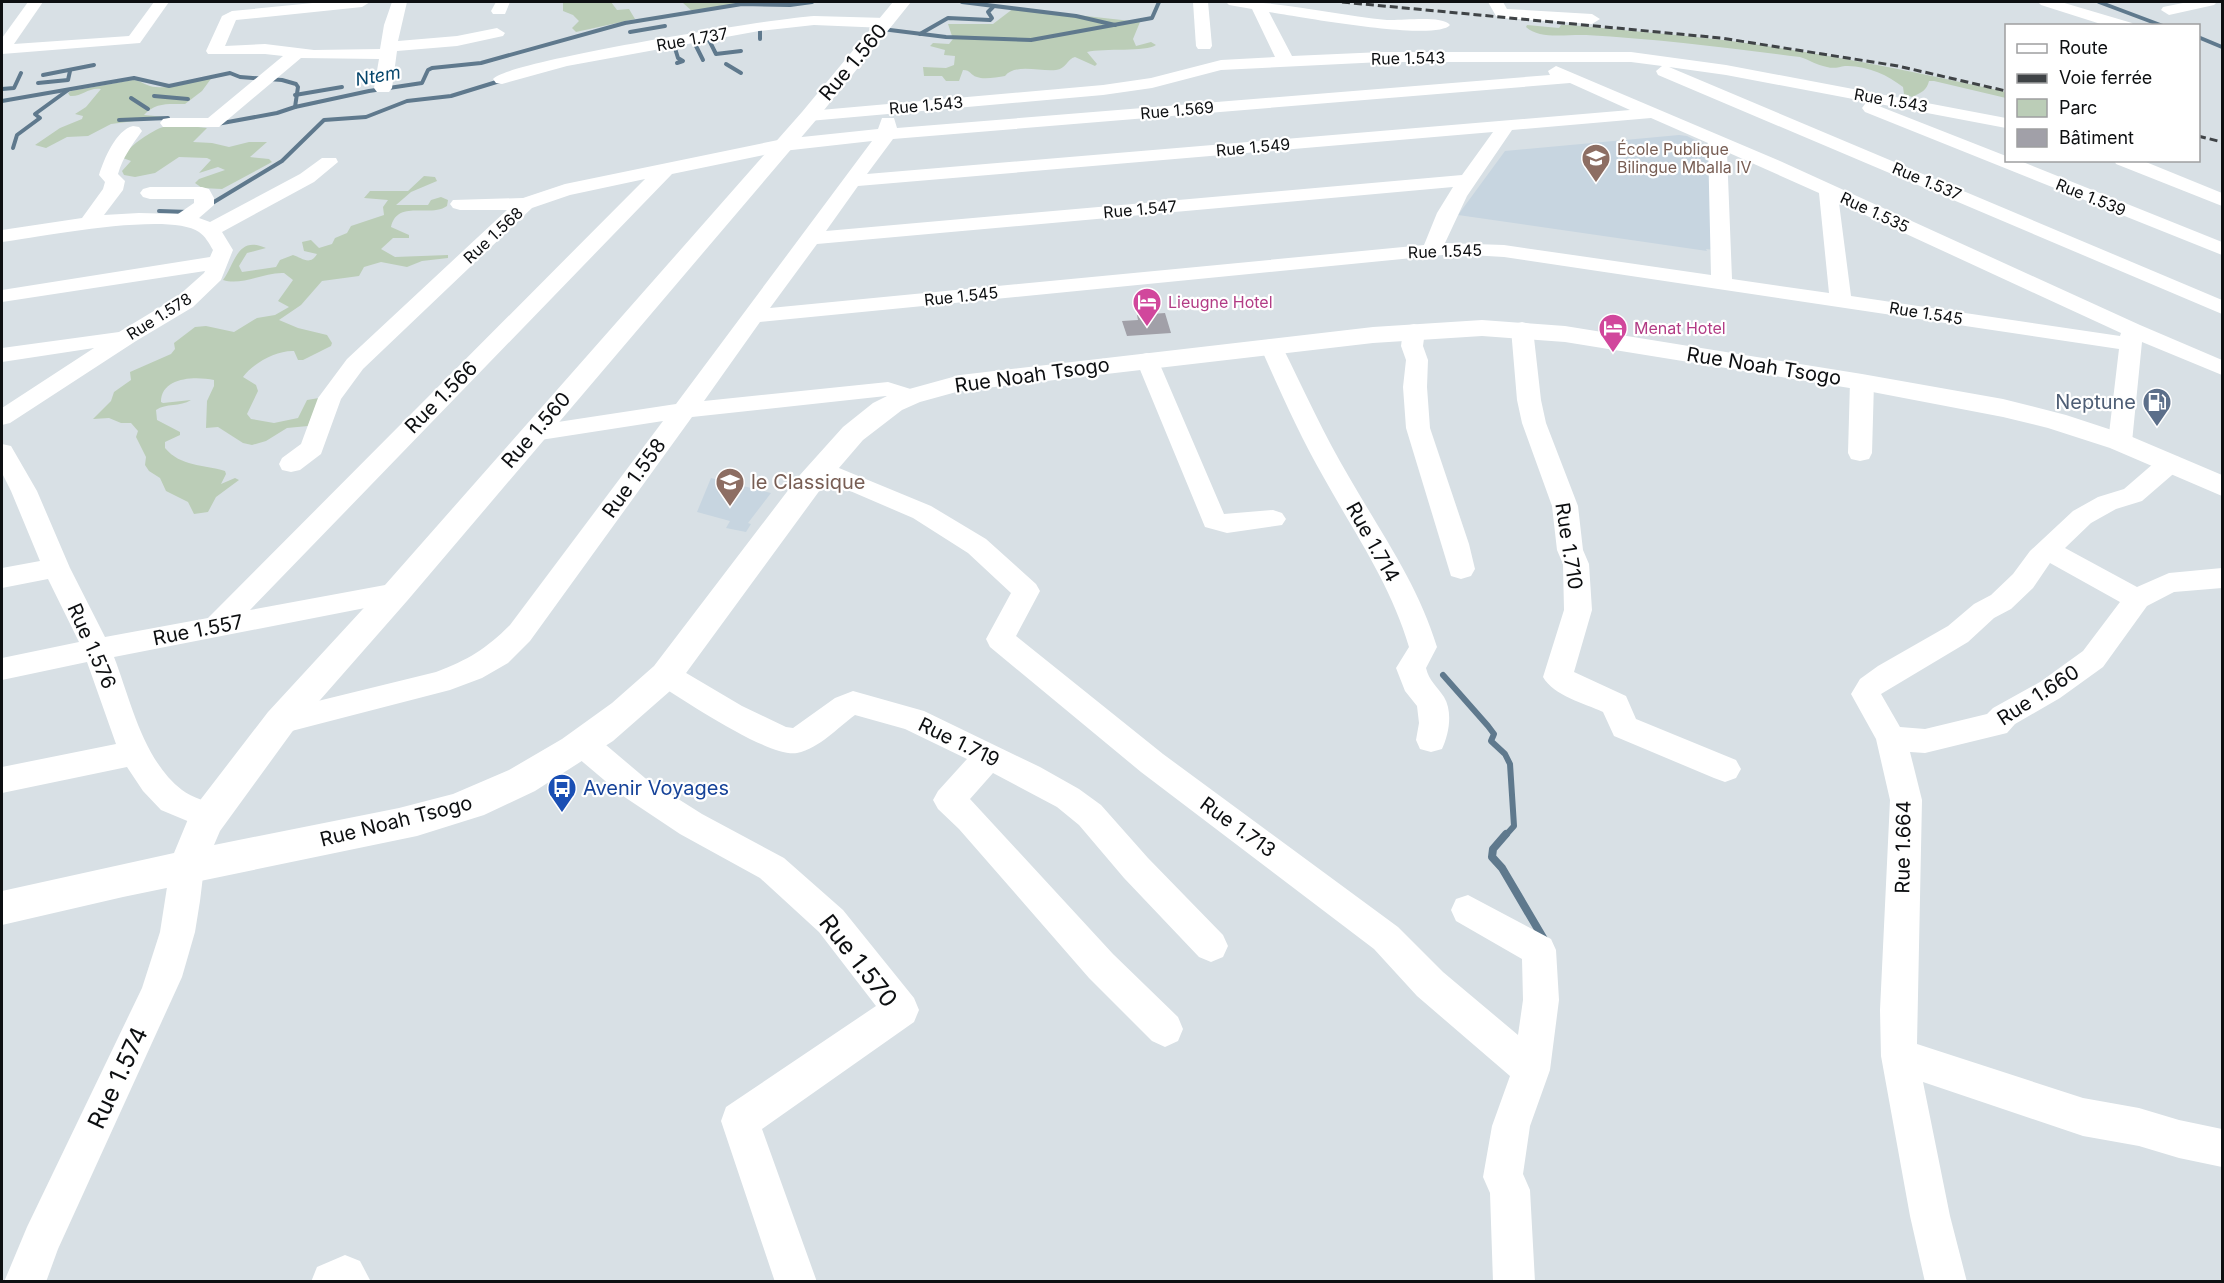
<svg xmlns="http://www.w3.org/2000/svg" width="2224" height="1283" font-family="Inter,sans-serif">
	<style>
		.built { fill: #c7d5e0 }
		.green { fill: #bbcdb7 }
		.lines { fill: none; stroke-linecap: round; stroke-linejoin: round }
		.stream-far2 { stroke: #5f798d; stroke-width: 4 }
		.stream-far1 { stroke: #5f798d; stroke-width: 6 }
		.stream { stroke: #5f798d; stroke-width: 8 }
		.building { fill: #a1a0a8 }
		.minor { fill: #fff; fill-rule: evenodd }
		.major { fill: #fff; fill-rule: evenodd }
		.rail { stroke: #3f4346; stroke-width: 3; stroke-dasharray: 8 4; stroke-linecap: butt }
		.labels { text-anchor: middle; stroke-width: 4.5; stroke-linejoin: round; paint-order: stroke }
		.far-street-label { font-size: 16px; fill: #0d0f11; stroke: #fff }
		.far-education-label { font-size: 16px; fill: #785e54; stroke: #fff; text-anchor: start }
		.far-hotel-label { font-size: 16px; fill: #b23c85; stroke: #fff; text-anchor: start }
		.far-water-label { font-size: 18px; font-style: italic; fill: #05456b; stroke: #fff }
		.street-label { font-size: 20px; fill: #0d0f11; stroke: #fff }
		.service-label { font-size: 20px; fill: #4e5e75; stroke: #fff; text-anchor: end }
		.education-label { font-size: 20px; fill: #785e54; stroke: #fff; text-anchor: start }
		.transit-label { font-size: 20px; fill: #164399; stroke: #fff; text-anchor: start }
		.near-street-label { font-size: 24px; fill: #0d0f11; stroke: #fff }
	</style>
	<rect width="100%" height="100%" fill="#d8e0e5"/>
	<g class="built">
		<polygon points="1679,135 1687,136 1709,147 1714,250 1706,249 1707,251 1458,215 1505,151"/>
		<polygon points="711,478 771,493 748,523 751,524 746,532 726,528 730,521 697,512"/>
	</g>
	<g class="green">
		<polygon points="563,2 611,2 617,10 629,9 635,19 576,32 572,28 579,21 573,15 563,11"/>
		<polygon points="682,2 804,2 780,4 744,3 693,12"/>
		<path d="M 1014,8 L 1140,22 L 1133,39 L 1136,46 L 1151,42 L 1156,45 C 1146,52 1104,48 1087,52 L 1097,64 L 1095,66 L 1075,57 C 1067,59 1066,69 1056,70 C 1041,72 1015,63 1005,76 C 997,77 984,80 977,77 C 970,75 971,70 963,70 L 959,81 L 946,81 L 942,76 L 924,76 L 923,67 L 946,68 L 954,65 L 955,56 L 944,55 L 945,50 L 930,46 L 933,43 L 949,44 L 953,39 L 948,24 L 993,24 Z"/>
		<path d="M 1527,25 L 1559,28 L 1561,25 L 1569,25 C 1620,30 1672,34 1723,40 C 1819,52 1913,71 2006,92 L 2006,98 L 1934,81 L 1929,81 C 1927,90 1921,93 1912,97 L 1904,94 L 1903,87 C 1888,75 1866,65 1845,66 C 1839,67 1834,69 1827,67 C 1816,65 1810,60 1800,57 C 1729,48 1658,39 1586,35 C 1567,34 1540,40 1526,27 Z"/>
		<path d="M 213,76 L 202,91 L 185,104 C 169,104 155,102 144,115 L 166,117 L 111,124 L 88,136 L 67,137 L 46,148 L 35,145 L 60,128 L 82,119 L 83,116 L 75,114 L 86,107 L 101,89 C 88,87 82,97 70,96 L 68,93 L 71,91 L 133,80 C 143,81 147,87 156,87 C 175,89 195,81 213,76 Z"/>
		<path d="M 189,126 L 207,128 L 193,142 L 212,143 L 229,147 L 249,142 L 267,142 L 250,157 L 269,159 L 272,162 L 222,189 L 202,188 L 195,183 L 199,179 L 225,170 L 218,167 L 199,173 L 211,160 L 207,158 L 179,157 L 155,173 L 135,177 L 124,175 L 122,171 L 131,161 L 123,158 C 127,147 149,133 160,128 C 168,125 180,127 189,126 Z"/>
		<path d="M 424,176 L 435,177 L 437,181 L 411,192 L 396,205 L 428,205 L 431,200 L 441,197 L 448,200 L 447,206 C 430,218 397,199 391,227 L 409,235 L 409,238 L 393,238 L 381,249 L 395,257 L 448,255 L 448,258 L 422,261 L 407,267 L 381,262 L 364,267 L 359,276 L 322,281 L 301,305 L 279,320 L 298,328 L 327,335 L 332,343 L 331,346 L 303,360 L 298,360 L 294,351 C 277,350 253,363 243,377 L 256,385 L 258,391 L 247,414 L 251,419 L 274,423 L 298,418 L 307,400 L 319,398 L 308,426 L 287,428 L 266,441 L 252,445 L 243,443 L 218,427 L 206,428 L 207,401 L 214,386 L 214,380 C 195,376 161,377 161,402 L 163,403 L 191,400 C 180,407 166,403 156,410 L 157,420 L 180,432 L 180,435 L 165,442 L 165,448 C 181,467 203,464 225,471 L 226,474 L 221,484 L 235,478 L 239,480 L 216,497 L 208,512 L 194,514 L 188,502 L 166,491 L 160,478 L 149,471 L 145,465 L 146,457 L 136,437 L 138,431 L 131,423 L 121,423 L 109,418 L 93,419 L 111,401 L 114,392 L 131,380 L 130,372 L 171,354 L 175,349 L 174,343 L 195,327 L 206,326 L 234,332 L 257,318 L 275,315 L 289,307 L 278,301 L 293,280 L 284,273 C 264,272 242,286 223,280 C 235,264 237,235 266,248 L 247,253 L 239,266 L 242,272 L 276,267 L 280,260 L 293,255 C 302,258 310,266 317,254 L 304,251 L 302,242 L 311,240 L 319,248 L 332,244 L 335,238 L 347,233 L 351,226 L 384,215 L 383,207 L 388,200 L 364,198 L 370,191 L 408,191 Z"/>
	</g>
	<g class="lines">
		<g class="stream-far2">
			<polyline points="962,2 1076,16 1115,25"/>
			<polyline points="2099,2 2163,26"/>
			<polyline points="760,29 760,39"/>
			<polyline points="882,29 946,37 1031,40 1152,18 1159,2"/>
			<polyline points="630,32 665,26"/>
			<polyline points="920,34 948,18 990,20 992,18 988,12 993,7"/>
			<polyline points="2198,37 2222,47"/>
			<polyline points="709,40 716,54 741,51"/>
			<polyline points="694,42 703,60"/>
			<polyline points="674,45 678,58 683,61 677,63"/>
			<polyline points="726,64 741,73"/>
			<polyline points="43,75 94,65"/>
			<polyline points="38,83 68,80 70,71"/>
			<polyline points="2,89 14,88 21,73"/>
			<polyline points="295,95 342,87"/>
			<polyline points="154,96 188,99"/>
			<polyline points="131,98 148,109"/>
			<polyline points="2,101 134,78 169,86 230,73 240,77 282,80 296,84 298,87 295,107 369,91 422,83 428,70 432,68 481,63 625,23 742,4 790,5 812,2"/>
			<polyline points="35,114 68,90"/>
			<polyline points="119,120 168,118 166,123"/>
			<polyline points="217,124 277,113 295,107"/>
			<polyline points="13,148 17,135 40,118 36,115"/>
			<polyline points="209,205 282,161 324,120 366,117 407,101 451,96 503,80"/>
			<polyline points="159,211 189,212"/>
		</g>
		<polyline class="stream-far1" points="1443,675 1488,726 1494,734 1491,741 1505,754 1510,764 1514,826 1505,836"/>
		<polyline class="stream" points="1506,834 1493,849 1492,857 1502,868 1545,941"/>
	</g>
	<polygon class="building" points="1165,313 1171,333 1127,336 1122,321 1138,320 1137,315"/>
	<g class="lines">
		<g class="minor">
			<polygon points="28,2 43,2 14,44 129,36 154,2 169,2 140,43 2,54 2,38"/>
			<polygon points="323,2 370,2 362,7 236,20 225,46 265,44 314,50 380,49 384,25 392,2 407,2 398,41 457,36 497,28 505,33 503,36 457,46 397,51 392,88 389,92 377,92 374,88 379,59 301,58 219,127 163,127 160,123 163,119 169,118 208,118 283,56 265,54 208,54 206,51 222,16 232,11"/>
			<polygon points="496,2 510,2 505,14 493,14 491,11"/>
			<polygon points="1193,2 1208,2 1212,46 1210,49 1198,49 1196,46"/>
			<path d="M 1226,2 C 1279,0 1334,15 1387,20 C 1401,21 1442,15 1450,25 C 1436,42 1296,16 1269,12 L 1292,56 L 1382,52 L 1631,52 L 1726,65 L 2006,118 L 2006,128 L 1726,75 L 1669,67 L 2222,300 L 2222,314 L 1658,75 L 1656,71 L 1662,66 L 1631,62 L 1382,62 L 1221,70 L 1152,88 L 1103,95 L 809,121 L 803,120 L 800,116 L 803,112 L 809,111 L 1103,85 L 1151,78 L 1221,60 L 1275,57 L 1252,9 L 1229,5 Z"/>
			<polygon points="1488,2 1503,2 1507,9 1592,14 1600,19 1592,24 1502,18 1496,16"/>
			<polygon points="2038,2 2061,2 2132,23 2134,26 2107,26 2041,5"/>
			<polygon points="2188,2 2217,2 2214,5 2169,15 2161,10 2163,7"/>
			<path d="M 814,16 L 886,18 L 894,23 L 886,28 L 814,25 L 759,31 L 567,66 L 502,84 L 496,83 L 493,79 C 507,61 776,18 814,16 Z"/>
			<path d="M 1556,66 L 1780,161 L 2140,325 L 2222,360 L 2222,375 L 2142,342 L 2132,442 L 2129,448 L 2120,450 L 2111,448 L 2108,442 L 2119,349 L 1504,257 L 1453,254 L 760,322 L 704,401 L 888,382 L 917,391 L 921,396 L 917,401 L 909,403 L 886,396 L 692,417 L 530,641 L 508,663 L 482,678 L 450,690 L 280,734 L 269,731 L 265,722 L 269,713 L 436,672 C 468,660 486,649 510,625 L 663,421 L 534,441 L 525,439 L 522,433 L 525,427 L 676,404 L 872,141 L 783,151 L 672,174 L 250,610 L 396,583 L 406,586 L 410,593 L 406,600 L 114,657 C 131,701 143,760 182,790 C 192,798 209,802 220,806 L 225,816 L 220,826 L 209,830 L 161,810 L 143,791 L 127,767 L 2,793 L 2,767 L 116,744 L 87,662 L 2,680 L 2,658 L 79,642 L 48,579 L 2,588 L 2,568 L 40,561 L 11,491 L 2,473 L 2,444 L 11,446 L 37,491 L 70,568 L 105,637 L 208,618 L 645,179 L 570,195 L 532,208 L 363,369 L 341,399 L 321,454 L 300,470 L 291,472 L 282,470 L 279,464 L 282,458 L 301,444 L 318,398 L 347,359 L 507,210 L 460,210 L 453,208 L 450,204 L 453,200 L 523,198 L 565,184 L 783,139 L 878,129 L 882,118 L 894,118 L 897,128 L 1550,75 L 1548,71 ZM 1570,83 L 1630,110 L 867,174 L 893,139 ZM 1651,118 L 1708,143 L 1711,275 L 1504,245 L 1445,243 L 1467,196 L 1512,130 ZM 1493,132 L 1462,175 L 826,231 L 858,186 ZM 1727,152 L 1819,193 L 1829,293 L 1732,279 ZM 1453,187 L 1437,213 L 1424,245 L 770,308 L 817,244 ZM 1839,203 L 2121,333 L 2120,336 L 1851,296 Z"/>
			<polygon points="1871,103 2006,156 2006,160 2018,160 2222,242 2222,255 1865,112 1862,108 1865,104"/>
			<path d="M 133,126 L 139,127 L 142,131 C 132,145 123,157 118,174 L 125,181 L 123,190 L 104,215 L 139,213 L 178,214 L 194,203 L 194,199 L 150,199 L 143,197 L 140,193 L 143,189 L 150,187 L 202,187 L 209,189 L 214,198 L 214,205 L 199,218 L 210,222 L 300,174 L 322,158 L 336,158 L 338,162 L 314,182 L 222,232 L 233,250 L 221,280 L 193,307 L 136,341 L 10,423 L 2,425 L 2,408 L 94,348 L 2,362 L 2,348 L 119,332 L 177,297 L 204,273 L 205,271 L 2,302 L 2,290 L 210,257 L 213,250 C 209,243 205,236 199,232 C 169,211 40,237 2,242 L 2,230 L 82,218 L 103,189 L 105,182 L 99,175 C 104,159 116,130 133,126 Z"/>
			<polygon points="2114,160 2141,160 2222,193 2222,206 2116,164"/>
			<path d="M 1522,322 L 1530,324 L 1533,329 L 1541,400 L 1546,423 L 1578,506 L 1583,550 L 1589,564 L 1592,610 L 1574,672 L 1626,696 L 1636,719 L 1736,760 L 1741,769 L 1736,778 L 1725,782 L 1714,778 L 1614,736 L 1603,712 C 1584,703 1554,696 1543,677 L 1564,610 L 1563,564 L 1557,550 L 1552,506 L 1522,423 L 1517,400 L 1511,329 L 1514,324 Z"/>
			<polygon points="1414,324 1422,326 1425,331 1423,346 1428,360 1427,387 1430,428 1469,544 1475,569 1471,576 1461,579 1451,576 1406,428 1403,387 1406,360 1401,346 1403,331 1406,326"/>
			<path d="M 1271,339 L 1279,341 L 1282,346 C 1304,390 1324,435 1349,477 C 1381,533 1418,584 1437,647 L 1426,668 C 1429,681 1437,686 1444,697 C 1453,712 1449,734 1442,749 L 1431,752 L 1420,749 L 1416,740 L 1419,723 L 1417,706 L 1405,691 L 1396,668 L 1409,647 C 1391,585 1355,534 1324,478 C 1300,436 1280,391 1260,346 L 1263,341 Z"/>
			<polygon points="1147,353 1155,355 1158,360 1224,514 1273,510 1282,513 1286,519 1282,525 1227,533 1205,527 1136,360 1139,355"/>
			<polygon points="1862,375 1870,377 1874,382 1872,453 1869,459 1860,461 1851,459 1848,453 1850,382 1854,377"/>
			<path d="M 2170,455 L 2179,457 L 2182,463 L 2179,469 L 2142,501 L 2116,509 L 2091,523 L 2065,548 L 2137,587 L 2169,573 L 2222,568 L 2222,588 L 2174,592 L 2147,606 L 2103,667 L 2060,698 L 2015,724 L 2007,733 L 1925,753 L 1910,752 L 1922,800 L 1917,1044 L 2083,1098 L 2139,1108 L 2179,1120 L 2222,1129 L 2222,1167 L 2179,1158 L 2139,1146 L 2083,1136 L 1923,1082 L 1950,1216 L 1967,1282 L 1925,1282 L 1910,1216 L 1881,1056 L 1880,1010 L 1890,800 L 1876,739 L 1851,694 L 1860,679 L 1878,666 L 1948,626 L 1974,604 L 1991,595 L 2013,574 L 2030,551 L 2073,511 L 2098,497 L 2124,489 L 2161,457 ZM 2050,563 L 2120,602 L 2083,651 L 2040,682 L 1993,708 L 1987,714 L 1925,729 L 1900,727 L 1881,694 L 1968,642 L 1994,618 L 2011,609 L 2033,588 Z"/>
			<polygon points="822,461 931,506 986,539 1036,584 1040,591 1016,636 1163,754 1398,927 1443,972 1518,1035 1523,1000 1522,959 1456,921 1451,910 1456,899 1468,895 1551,939 1556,950 1559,1000 1550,1070 1530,1126 1523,1174 1530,1190 1535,1282 1493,1282 1490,1193 1483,1177 1492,1126 1510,1076 1417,996 1374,949 1141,772 990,647 986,639 1011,593 968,553 913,518 813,475 810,469 813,463"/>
			<path d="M 666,664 L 676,667 L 742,706 L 786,727 L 793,728 L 835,698 L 853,691 L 924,711 L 1040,767 L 1079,789 L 1101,805 L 1148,858 L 1223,935 L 1228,946 L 1223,957 L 1211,962 L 1199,957 L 1124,878 L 1079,825 L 1057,807 L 993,773 L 970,799 L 1113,954 L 1178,1017 L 1183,1029 L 1178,1041 L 1165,1047 L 1152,1041 L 1089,978 L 959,829 L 938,809 L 933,800 L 938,791 L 967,759 L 905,729 L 855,715 C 837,728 820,748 797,753 C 768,758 683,699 656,683 L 651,675 L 656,667 Z"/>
			<polygon points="582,731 593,734 645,778 702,814 784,858 843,910 914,998 919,1010 914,1022 762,1129 817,1282 775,1282 721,1121 726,1107 876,1006 819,932 760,878 680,834 623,796 571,752 567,743 571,734"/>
			<polygon points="187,853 199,858 204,868 200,901 195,932 182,977 58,1249 46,1282 4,1282 27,1227 142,988 160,932 170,868 175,858"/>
			<polygon points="345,1255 360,1261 371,1282 311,1282 317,1267"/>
		</g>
		<polygon class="major" points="893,2 911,2 816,120 407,601 292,732 220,831 214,845 399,808 453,794 509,770 562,739 612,703 654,666 799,476 843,427 873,403 891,394 960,375 1373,327 1482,320 1565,326 1862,374 2003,399 2066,415 2130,436 2222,475 2222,496 2110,448 2048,428 2003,417 1862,390 1565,342 1482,336 1373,343 960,391 920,402 902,410 863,440 820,490 678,684 613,741 535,791 484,815 417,836 123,897 2,925 2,891 174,853 191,812 268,712 385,585 802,112"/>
		<g class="rail">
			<polyline points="1342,2 1721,38 1898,66 2006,91"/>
			<polyline points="2198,136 2222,142"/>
		</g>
	</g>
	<defs>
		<g id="school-pin" transform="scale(1.5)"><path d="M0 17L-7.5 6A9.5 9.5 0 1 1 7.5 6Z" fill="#8d6e63" stroke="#fff"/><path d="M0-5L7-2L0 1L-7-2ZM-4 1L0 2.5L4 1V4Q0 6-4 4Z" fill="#fff"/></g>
		<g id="hotel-pin" transform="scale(1.5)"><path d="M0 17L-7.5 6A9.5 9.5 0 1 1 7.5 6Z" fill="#d1479c" stroke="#fff"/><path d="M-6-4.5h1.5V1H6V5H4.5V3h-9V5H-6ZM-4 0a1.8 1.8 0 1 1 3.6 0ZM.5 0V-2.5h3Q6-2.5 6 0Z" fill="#fff"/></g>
		<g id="fuel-pin" transform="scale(1.5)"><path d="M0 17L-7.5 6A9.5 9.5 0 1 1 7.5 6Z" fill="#5c6f8a" stroke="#fff"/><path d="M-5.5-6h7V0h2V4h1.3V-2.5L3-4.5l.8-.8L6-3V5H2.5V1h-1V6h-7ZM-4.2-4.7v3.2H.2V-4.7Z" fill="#fff"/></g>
		<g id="bus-pin" transform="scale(1.5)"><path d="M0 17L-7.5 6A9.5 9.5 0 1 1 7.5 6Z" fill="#1a4fb4" stroke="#fff"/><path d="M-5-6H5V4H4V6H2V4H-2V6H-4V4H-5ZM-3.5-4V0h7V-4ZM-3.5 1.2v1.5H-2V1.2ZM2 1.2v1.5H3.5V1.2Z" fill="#fff"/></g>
	</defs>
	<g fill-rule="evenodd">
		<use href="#school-pin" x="1596" y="158"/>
		<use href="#hotel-pin" x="1147" y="302"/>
		<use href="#hotel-pin" x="1613" y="328"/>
		<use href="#fuel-pin" x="2157" y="402"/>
		<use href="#school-pin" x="730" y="482"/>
		<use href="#bus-pin" x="562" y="788"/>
	</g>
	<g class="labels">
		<g class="far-street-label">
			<text transform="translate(692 39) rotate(-10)" y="6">Rue 1.737</text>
			<text transform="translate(1408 58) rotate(-1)" y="6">Rue 1.543</text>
			<text transform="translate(1891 100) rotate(10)" y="6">Rue 1.543</text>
			<text transform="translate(926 105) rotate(-5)" y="6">Rue 1.543</text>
			<text transform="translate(1177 110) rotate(-5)" y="6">Rue 1.569</text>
			<text transform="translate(1253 147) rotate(-5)" y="6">Rue 1.549</text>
			<text transform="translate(1927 181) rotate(23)" y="6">Rue 1.537</text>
			<text transform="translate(2091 197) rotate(22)" y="6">Rue 1.539</text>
			<text transform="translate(1140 209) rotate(-5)" y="6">Rue 1.547</text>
			<text transform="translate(1875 212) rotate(25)" y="6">Rue 1.535</text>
			<text transform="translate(493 235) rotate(-43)" y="6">Rue 1.568</text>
			<text transform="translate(1445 251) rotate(-2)" y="6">Rue 1.545</text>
			<text transform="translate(961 296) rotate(-6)" y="6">Rue 1.545</text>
			<text transform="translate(1926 313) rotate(9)" y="6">Rue 1.545</text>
			<text transform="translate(159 316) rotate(-32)" y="6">Rue 1.578</text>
		</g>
		<g class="far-education-label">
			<text x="1617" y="155">École Publique<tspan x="1617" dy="18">Bilingue Mballa IV</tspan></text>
		</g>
		<g class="far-hotel-label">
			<text x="1168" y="308">Lieugne Hotel</text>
			<text x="1634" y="334">Menat Hotel</text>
		</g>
		<g class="far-water-label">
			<text transform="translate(378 76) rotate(-10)" y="6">Ntem</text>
		</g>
		<g class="street-label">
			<text transform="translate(853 62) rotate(-50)" y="7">Rue 1.560</text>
			<text transform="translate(1764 366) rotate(9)" y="7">Rue Noah Tsogo</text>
			<text transform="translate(1032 375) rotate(-8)" y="7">Rue Noah Tsogo</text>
			<text transform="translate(441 397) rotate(-45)" y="7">Rue 1.566</text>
			<text transform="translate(536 430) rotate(-49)" y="7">Rue 1.560</text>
			<text transform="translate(634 478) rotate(-54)" y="7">Rue 1.558</text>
			<text transform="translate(1373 542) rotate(61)" y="7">Rue 1.714</text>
			<text transform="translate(1569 546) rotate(81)" y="7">Rue 1.710</text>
			<text transform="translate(198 630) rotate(-11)" y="7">Rue 1.557</text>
			<text transform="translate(92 646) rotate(66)" y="7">Rue 1.576</text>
			<text transform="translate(2038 695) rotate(-33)" y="7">Rue 1.660</text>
			<text transform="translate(959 742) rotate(26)" y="7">Rue 1.719</text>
			<text transform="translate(396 821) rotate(-14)" y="7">Rue Noah Tsogo</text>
			<text transform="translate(1238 827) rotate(36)" y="7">Rue 1.713</text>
			<text transform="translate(1903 847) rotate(-89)" y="7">Rue 1.664</text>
		</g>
		<g class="service-label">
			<text x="2136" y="409">Neptune</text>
		</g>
		<g class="education-label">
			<text x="751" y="489">le Classique</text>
		</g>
		<g class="transit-label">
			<text x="583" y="795">Avenir Voyages</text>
		</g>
		<g class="near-street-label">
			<text transform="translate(858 961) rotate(52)" y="8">Rue 1.570</text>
			<text transform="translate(118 1078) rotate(-65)" y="8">Rue 1.574</text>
		</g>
	</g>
	<rect width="2224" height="1283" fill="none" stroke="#0d0f11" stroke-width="6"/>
	<rect x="2005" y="24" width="195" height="138" fill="#ffffff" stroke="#9e9fa0" stroke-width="1.5"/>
	<rect x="2017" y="44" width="30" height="9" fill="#ffffff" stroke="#9e9fa0" stroke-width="1.5"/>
	<text x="2059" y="54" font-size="18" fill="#0d0f11">Route</text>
	<rect x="2017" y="74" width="30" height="9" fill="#3f4346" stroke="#9e9fa0" stroke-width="1.5"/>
	<text x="2059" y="84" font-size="18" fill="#0d0f11">Voie ferrée</text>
	<rect x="2017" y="99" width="30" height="18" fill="#bbcdb7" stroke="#9e9fa0" stroke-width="1.5"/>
	<text x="2059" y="114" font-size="18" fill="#0d0f11">Parc</text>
	<rect x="2017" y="129" width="30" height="18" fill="#a1a0a8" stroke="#9e9fa0" stroke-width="1.5"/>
	<text x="2059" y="144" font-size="18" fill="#0d0f11">Bâtiment</text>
</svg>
